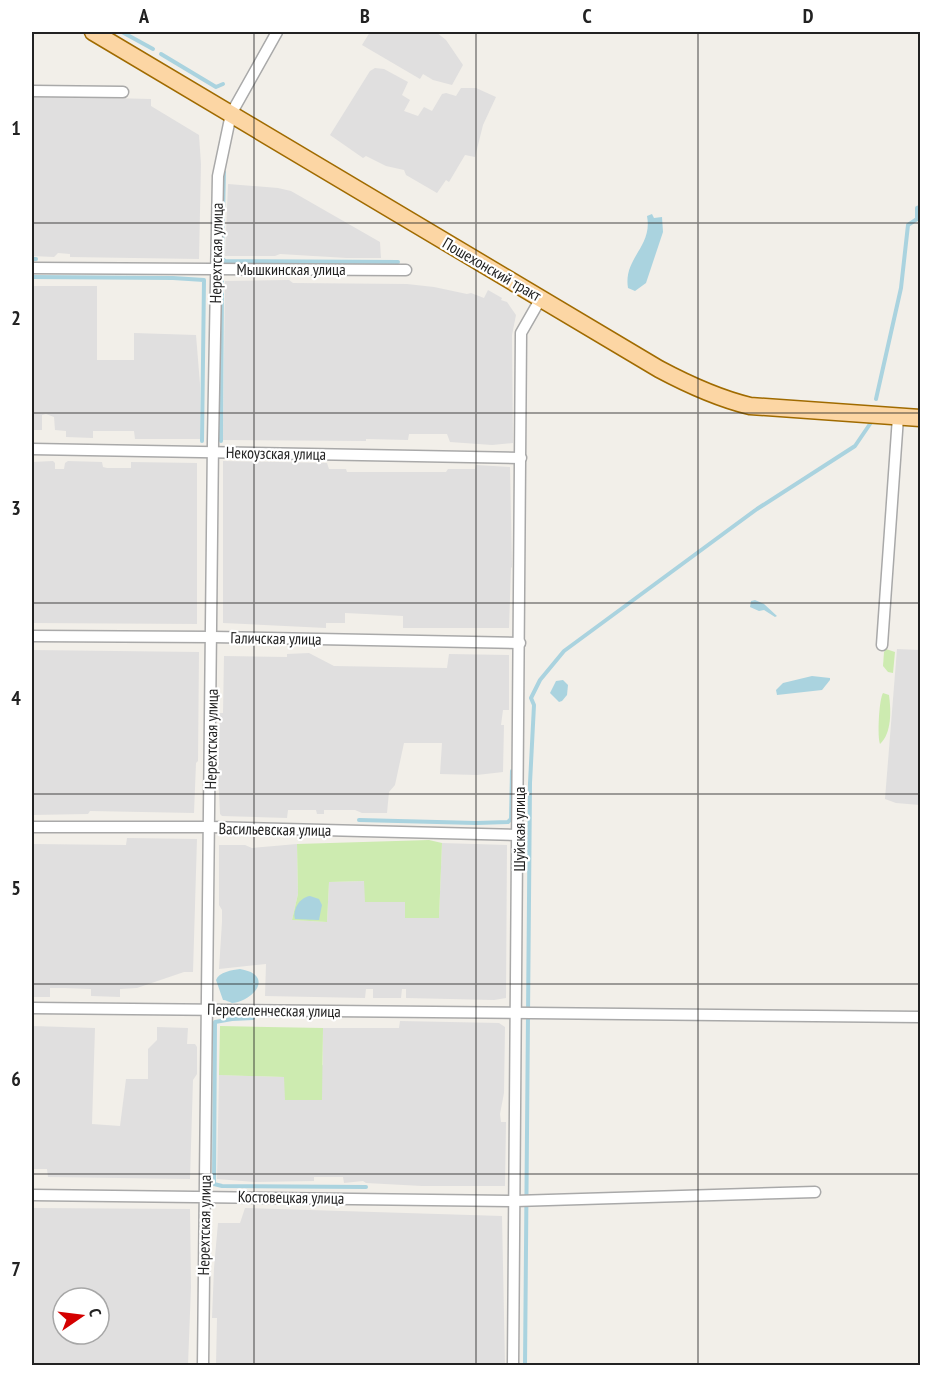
<svg xmlns="http://www.w3.org/2000/svg" width="952" height="1397" font-family="'PT Sans Narrow',sans-serif">
	<style>
		.residential { fill: #e0dfdf; fill-rule: evenodd }
		.grass { fill: #cdebb0 }
		.water { fill: #aad3df }
		.lines { fill: none; stroke-linecap: round; stroke-linejoin: round }
		.stream { stroke: #aad3df; stroke-width: 4 }
		.minor-casing { stroke: #a9a9a9; stroke-width: 13 }
		.primary-casing { stroke: #a06b00; stroke-width: 19 }
		.minor { stroke: #fff; stroke-width: 10 }
		.primary { stroke: #fcd6a4; stroke-width: 16 }
		.grid { fill: none; stroke: #222; stroke-width: 1.5; stroke-opacity: 0.55 }
		.labels { text-anchor: middle; stroke-width: 4.5; stroke-linejoin: round; paint-order: stroke }
		.street-label { font-size: 16px; fill: #222; stroke: #fff }
		.neatline { fill: none; stroke: #222; stroke-width: 2 }
		.grid-label { font-size: 20px; text-anchor: middle; font-weight: bold; fill: #222 }
	</style>
	<rect width="100%" height="100%" fill="#f2efe9"/>
	<g class="residential">
		<polygon points="370,32 436,32 446,40 463,65 452,85 433,80 423,74 420,79 362,45"/>
		<polygon points="375,68 384,69 408,82 402,95 410,100 404,111 418,116 424,107 432,111 442,94 446,93 456,96 461,88 476,88 496,97 483,125 475,157 465,155 449,182 446,180 437,193 406,175 404,170 386,166 366,156 363,158 330,135 370,71"/>
		<polygon points="32,96 151,99 151,106 199,135 201,164 199,259 70,257 70,254 58,253 54,257 32,256"/>
		<polygon points="228,184 278,188 291,191 380,242 381,258 347,258 280,254 275,256 225,256"/>
		<polygon points="289,280 293,283 407,284 434,287 467,294 471,293 484,298 488,290 502,298 501,300 507,302 516,315 512,335 513,443 492,445 450,442 447,434 409,434 408,440 366,439 366,441 223,440 225,281"/>
		<polygon points="32,286 97,286 97,360 134,360 134,333 196,335 200,384 200,439 135,439 134,431 93,431 93,438 66,437 66,431 55,430 54,417 46,414 42,415 42,430 32,430"/>
		<polygon points="53,461 55,463 55,469 64,469 65,463 68,461 102,462 103,467 107,468 131,468 131,462 197,463 197,624 32,623 32,462"/>
		<polygon points="223,461 327,463 329,469 346,469 347,472 446,472 448,469 475,469 476,465 510,467 512,567 511,568 509,628 403,628 403,616 366,614 345,613 345,623 326,623 326,628 223,623"/>
		<polygon points="897,649 920,650 920,805 896,803 885,799"/>
		<polygon points="32,650 199,652 198,761 196,763 194,813 90,811 88,814 32,815"/>
		<polygon points="309,653 334,666 447,668 449,654 509,655 509,710 503,710 501,725 504,725 503,772 477,775 440,774 442,743 404,743 395,785 389,792 387,813 362,813 355,810 324,810 324,814 317,814 316,810 288,810 287,818 222,816 220,814 218,771 220,713 223,713 224,656 287,657 287,654"/>
		<polygon points="127,838 197,839 193,972 184,972 137,988 120,989 120,997 91,996 91,989 65,988 50,988 50,997 32,997 32,844 126,845"/>
		<polygon points="442,843 507,845 506,998 494,1000 406,998 406,989 402,989 401,998 373,998 373,989 366,989 365,998 265,996 266,964 219,969 222,922 222,910 219,905 219,845 245,845 252,848 297,844 298,894 292,920 327,922 329,882 365,881 439,918"/>
		<polygon points="400,1021 499,1023 505,1027 504,1093 500,1114 501,1122 506,1122 505,1186 422,1186 366,1183 363,1181 344,1183 343,1177 314,1177 314,1181 255,1182 217,1179 219,1075 285,1077 323,1065 323,1028 399,1028"/>
		<polygon points="32,1026 95,1028 92,1124 120,1126 126,1079 148,1079 148,1049 157,1040 157,1027 188,1028 187,1044 195,1044 197,1047 197,1074 193,1080 190,1179 48,1177 47,1169 32,1169"/>
		<path d="M 32,1208 L 190,1209 L 191,1287 L 188,1365 L 32,1365 ZM 63,1298 L 99,1298 L 99,1334 L 63,1334 Z"/>
		<polygon points="245,1208 502,1216 505,1365 216,1365 217,1318 212,1318 214,1268 218,1223 240,1223"/>
	</g>
	<g class="grass">
		<polygon points="886,649 895,652 893,673 888,672 883,666 884,652"/>
		<path d="M 883,693 L 889,695 C 891,710 892,733 880,744 C 877,737 879,699 883,693 Z"/>
		<polygon points="429,840 442,843 439,918 405,918 405,902 365,902 364,881 329,882 327,922 292,920 298,894 297,844"/>
		<polygon points="220,1026 323,1028 322,1100 285,1100 284,1077 219,1075"/>
	</g>
	<g class="water">
		<path d="M 652,214 L 654,218 L 662,217 L 663,232 L 646,283 L 635,291 L 628,288 C 623,258 653,247 647,216 Z"/>
		<polygon points="755,600 764,604 777,616 775,617 764,610 759,611 750,607 751,601"/>
		<polygon points="812,676 830,678 830,680 822,690 777,695 776,690 783,683"/>
		<polygon points="563,680 568,685 567,695 562,701 559,702 550,693 556,681"/>
		<path d="M 310,896 L 319,899 L 322,905 L 319,920 L 295,919 C 292,910 300,897 310,896 Z"/>
		<path d="M 240,969 C 244,970 250,971 254,974 C 269,986 244,1003 232,1003 C 229,1002 226,1000 223,1000 L 216,980 C 219,972 232,970 240,969 Z"/>
	</g>
	<g class="lines">
		<g class="stream">
			<polyline points="122,32 153,49"/>
			<polyline points="161,54 216,87 223,84"/>
			<polyline points="224,172 222,259 225,261 398,262"/>
			<polyline points="32,259 36,259"/>
			<polyline points="32,277 173,278 204,280 202,441"/>
			<polyline points="876,399 901,288 908,225 917,219 917,208 920,207"/>
			<polyline points="221,441 222,282"/>
			<polyline points="359,820 476,823 508,822 511,819 512,771"/>
			<polyline points="253,1018 232,1019 215,1022 214,1184 222,1186 366,1187"/>
			<polyline points="525,1366 530,783 534,705 531,698 540,680 564,651 757,509 855,446 872,421"/>
		</g>
		<g class="minor-casing">
			<g id="minor">
				<polyline points="32,91 123,92"/>
				<polyline points="32,268 406,270"/>
				<polyline points="32,449 521,458"/>
				<polyline points="32,636 212,637 520,643"/>
				<polyline points="882,645 898,417"/>
				<polyline points="32,827 210,827 519,835"/>
				<polyline points="32,1008 920,1017"/>
				<polyline points="32,1195 515,1201 815,1192"/>
				<polyline points="203,1366 213,441 218,176 231,114 277,32"/>
				<polyline points="513,1366 521,333 541,298"/>
			</g>
		</g>
		<g class="primary-casing">
			<path id="primary" d="M 93,32 L 659,369 C 689,385 717,398 750,406 L 920,418"/>
		</g>
		<use href="#minor" class="minor"/>
		<use href="#primary" class="primary"/>
	</g>
	<path class="grid" d="M 254,32 L 254,1366M 476,32 L 476,1366M 698,32 L 698,1366M 32,223 L 920,223M 32,413 L 920,413M 32,603 L 920,603M 32,794 L 920,794M 32,984 L 920,984M 32,1174 L 920,1174"/>
	<g class="labels">
		<g class="street-label">
			<text transform="translate(216 253) rotate(-89)" y="6">Нерехтская улица</text>
			<text x="291" y="275">Мышкинская улица</text>
			<text transform="translate(492 269) rotate(30)" y="6">Пошехонский тракт</text>
			<text transform="translate(276 453) rotate(1)" y="6">Некоузская улица</text>
			<text transform="translate(276 638) rotate(1)" y="6">Галичская улица</text>
			<text transform="translate(211 739) rotate(-89)" y="6">Нерехтская улица</text>
			<text transform="translate(275 829) rotate(1)" y="6">Васильевская улица</text>
			<text transform="translate(519 829) rotate(-90)" y="6">Шуйская улица</text>
			<text transform="translate(274 1010) rotate(1)" y="6">Переселенческая улица</text>
			<text transform="translate(291 1197) rotate(1)" y="6">Костовецкая улица</text>
			<text transform="translate(204 1225) rotate(-89)" y="6">Нерехтская улица</text>
		</g>
	</g>
	<rect width="952" height="1397" fill="none" stroke="#ffffff" stroke-width="66"/>
	<g transform="translate(81 1316) rotate(76)"><circle r="28" fill="#ffffff" stroke="#a7a7a7" stroke-width="1.5"/>
	<path d="M0-4.5L10 22L0 15L-10 22Z" fill="#d40000"/>
	<text y="-9" font-size="16" font-weight="bold" text-anchor="middle" fill="#222222">С</text>
	</g>
	<rect x="33" y="33" width="886" height="1331" class="neatline"/>
	<g class="grid-label">
		<text x="144" y="23">A</text>
		<text x="365" y="23">B</text>
		<text x="587" y="23">C</text>
		<text x="808" y="23">D</text>
		<text x="16" y="135">1</text>
		<text x="16" y="325">2</text>
		<text x="16" y="515">3</text>
		<text x="16" y="705">4</text>
		<text x="16" y="895">5</text>
		<text x="16" y="1086">6</text>
		<text x="16" y="1276">7</text>
	</g>
</svg>
